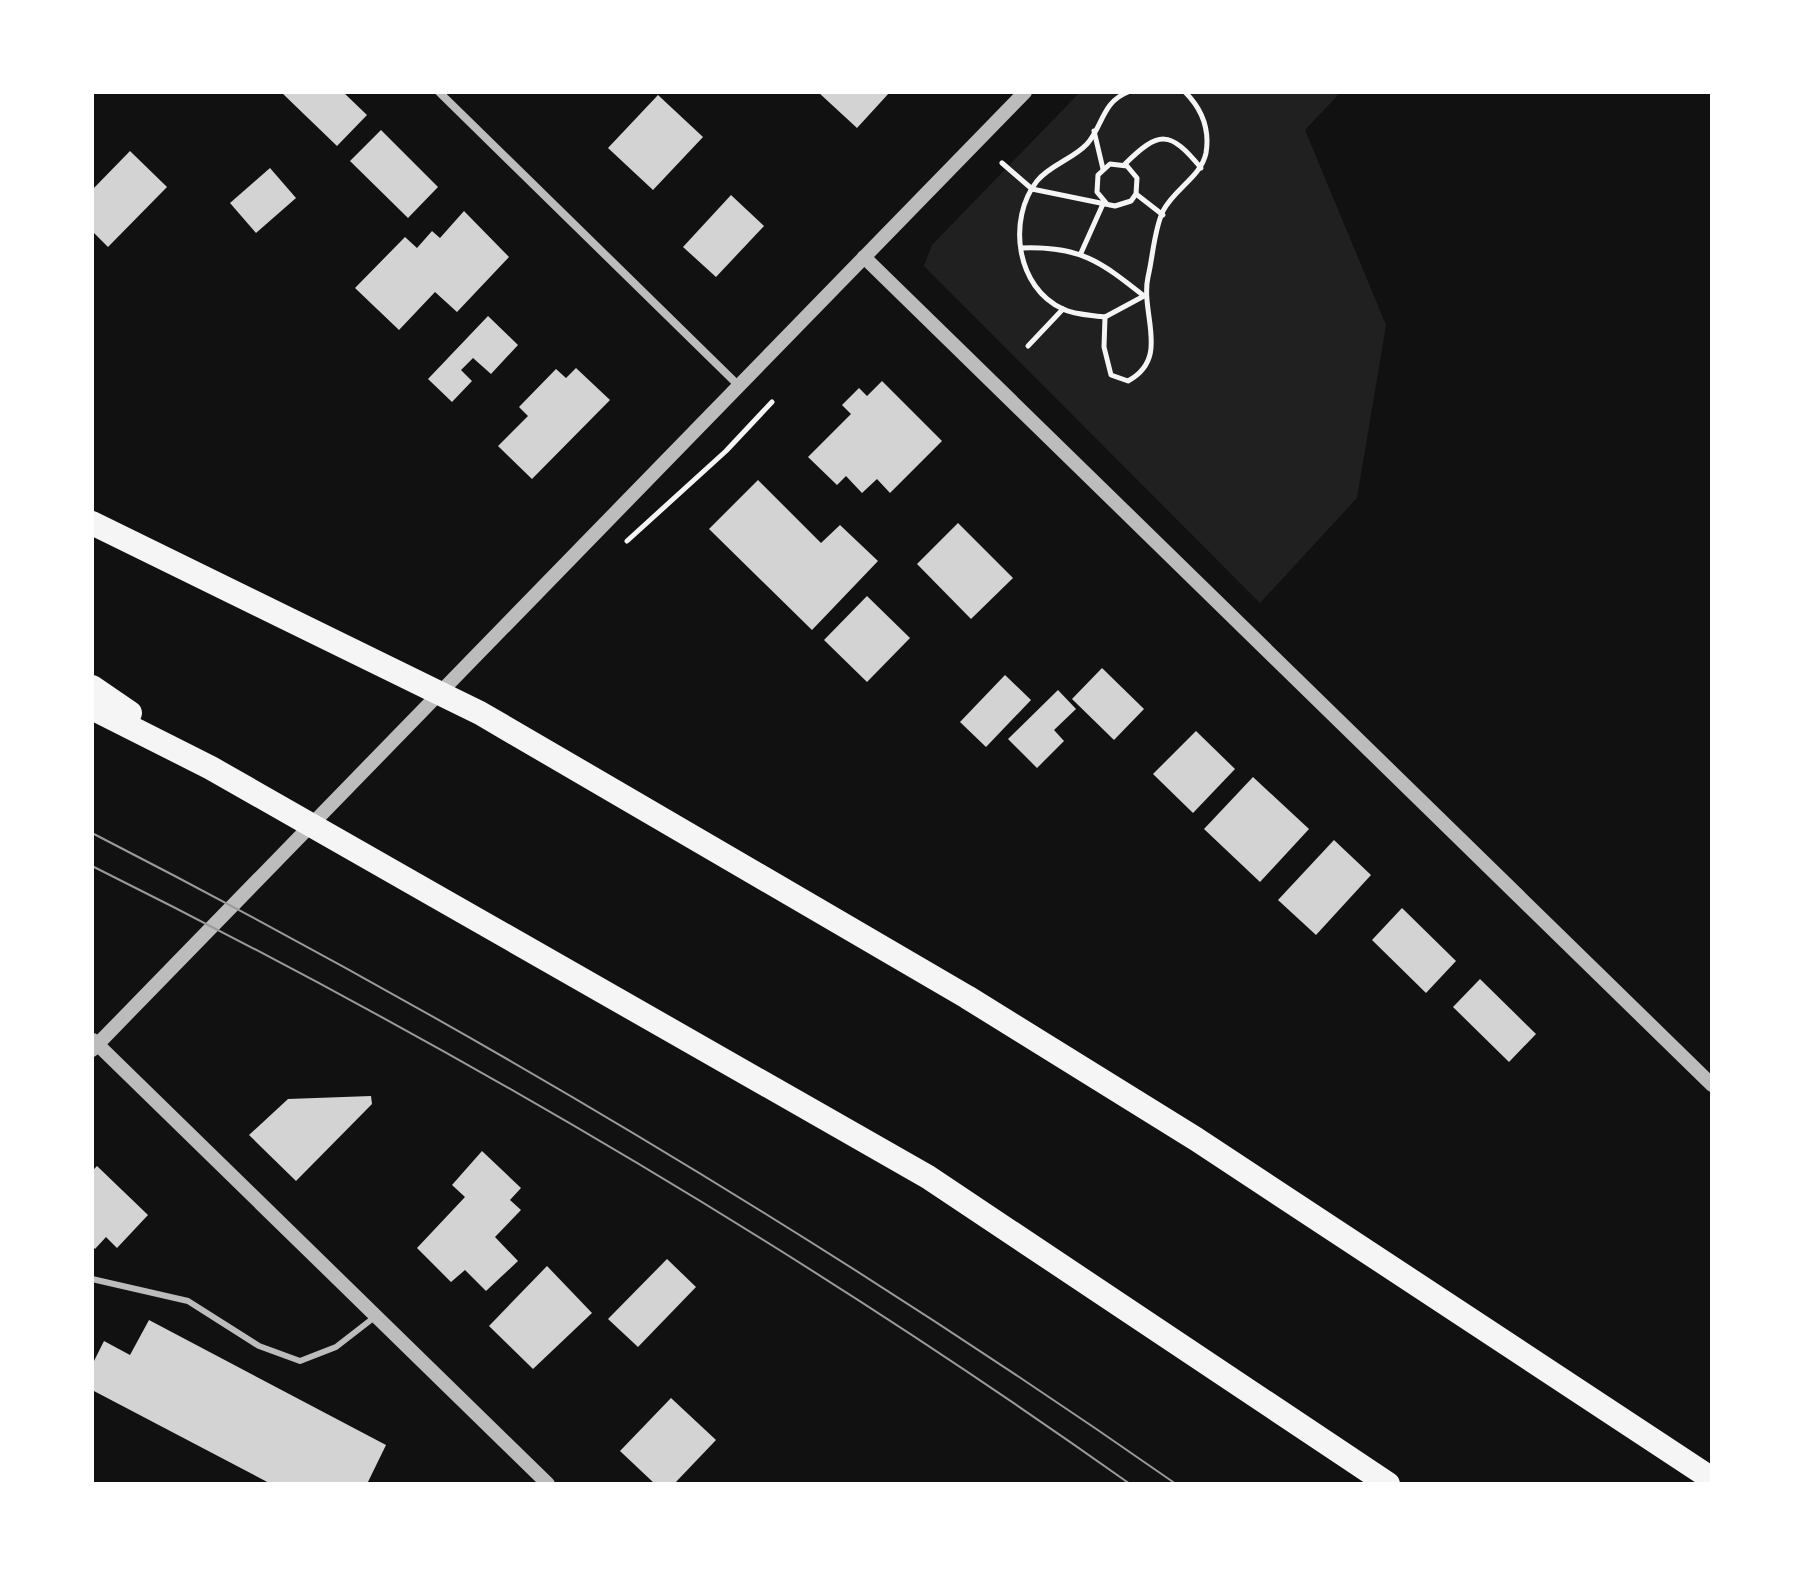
<svg xmlns="http://www.w3.org/2000/svg" width="1804" height="1576" font-family="'Fira Sans Condensed',sans-serif">
	<style>
		.green { fill: #202020 }
		.building { fill: #d3d3d3 }
		.lines { fill: none; stroke-linecap: round; stroke-linejoin: round }
		.path { stroke: #f5f5f5; stroke-width: 5 }
		.service { stroke: #bcbcbc; stroke-width: 6 }
		.minor { stroke: #bcbcbc; stroke-width: 8 }
		.tertiary { stroke: #bcbcbc; stroke-width: 14 }
		.motorway { stroke: #f5f5f5; stroke-width: 24 }
		.tram { stroke: #9a9a9a; stroke-width: 2 }
	</style>
	<rect width="100%" height="100%" fill="#111"/>
	<polygon class="green" points="1080,92 1341,92 1305,130 1386,325 1357,498 1260,603 924,266 932,245"/>
	<g class="building">
		<polygon points="281,92 343,92 367,115 337,146"/>
		<polygon points="818,92 890,92 857,128"/>
		<polygon points="658,95 703,137 653,190 608,148"/>
		<polygon points="381,130 438,187 408,218 350,161"/>
		<polygon points="130,151 167,187 108,247 92,231 92,190"/>
		<polygon points="270,168 296,198 256,233 230,203"/>
		<polygon points="731,195 764,226 716,277 683,247"/>
		<polygon points="464,211 509,257 457,312 435,292 399,330 355,288 405,237 417,248 432,231 440,238"/>
		<polygon points="488,316 518,345 491,374 473,358 461,370 472,381 452,402 428,379"/>
		<polygon points="576,368 610,400 532,479 498,446 528,416 519,407 556,369 566,378"/>
		<polygon points="882,381 942,441 890,493 877,479 862,493 846,476 837,485 808,457 851,414 842,405 859,388 867,396"/>
		<polygon points="758,480 821,543 840,525 878,561 812,630 709,529"/>
		<polygon points="958,523 1013,578 971,619 917,564"/>
		<polygon points="867,596 910,638 867,682 824,640"/>
		<polygon points="1102,668 1144,709 1114,740 1072,699"/>
		<polygon points="1005,675 1031,700 986,747 960,722"/>
		<polygon points="1058,690 1076,709 1054,730 1064,741 1037,768 1008,739"/>
		<polygon points="1196,731 1235,769 1193,813 1153,774"/>
		<polygon points="1253,777 1309,829 1260,882 1204,829"/>
		<polygon points="1334,840 1371,875 1316,935 1278,900"/>
		<polygon points="1402,908 1456,961 1426,993 1372,940"/>
		<polygon points="1480,979 1536,1034 1509,1062 1453,1007"/>
		<polygon points="371,1096 372,1104 296,1181 249,1135 288,1099"/>
		<polygon points="482,1151 521,1188 510,1200 521,1210 495,1237 518,1261 486,1291 465,1270 451,1282 417,1248 465,1197 452,1185"/>
		<polygon points="97,1166 148,1215 117,1248 106,1237 95,1249 92,1246 92,1171"/>
		<polygon points="667,1259 696,1287 638,1347 608,1319"/>
		<polygon points="547,1266 592,1313 533,1369 489,1326"/>
		<polygon points="149,1320 386,1445 367,1484 271,1484 92,1390 92,1365 104,1341 130,1355"/>
		<polygon points="671,1398 716,1440 674,1484 655,1484 620,1451"/>
	</g>
	<g class="lines">
		<g class="path">
			<path d="M 1128,92 C 1102,102 1103,126 1087,144 C 1073,159 1050,165 1037,181 C 1007,219 1016,288 1063,309 C 1074,315 1092,315 1105,317 L 1104,347 L 1111,375 L 1128,381 C 1171,358 1140,314 1148,277 C 1153,256 1154,230 1163,211 C 1174,189 1201,177 1206,153 C 1210,129 1201,108 1185,92"/>
			<polyline points="1094,131 1103,169"/>
			<polyline points="1002,163 1032,189 1115,206 1131,201 1136,194 1137,178 1127,166 1110,164 1098,175 1097,192 1107,204"/>
			<path d="M 1124,165 C 1159,130 1170,130 1201,168"/>
			<polyline points="1136,194 1163,215"/>
			<path d="M 1022,248 C 1080,246 1100,261 1144,296 L 1105,317"/>
			<polyline points="1081,253 1103,204"/>
			<polyline points="1028,346 1063,309"/>
			<polyline points="627,541 726,451 772,402"/>
		</g>
		<polyline class="service" points="92,1279 188,1301 259,1346 300,1361 336,1347 376,1316"/>
		<polyline class="minor" points="439,92 738,385"/>
		<g class="tertiary">
			<polyline points="864,257 1712,1085"/>
			<polyline points="93,1040 548,1484"/>
			<polyline points="92,1050 1025,92"/>
		</g>
		<g class="motorway">
			<polyline points="92,523 480,713 967,997 1196,1139 1712,1479"/>
			<polyline points="92,687 130,713"/>
			<polyline points="92,708 211,768 928,1177 1388,1484"/>
		</g>
		<g class="tram">
			<path d="M 92,833 C 468,1026 829,1242 1176,1484"/>
			<path d="M 92,866 C 452,1045 802,1251 1130,1484"/>
		</g>
	</g>
	<rect width="1804" height="1576" fill="none" stroke="#ffffff" stroke-width="188"/>
</svg>
